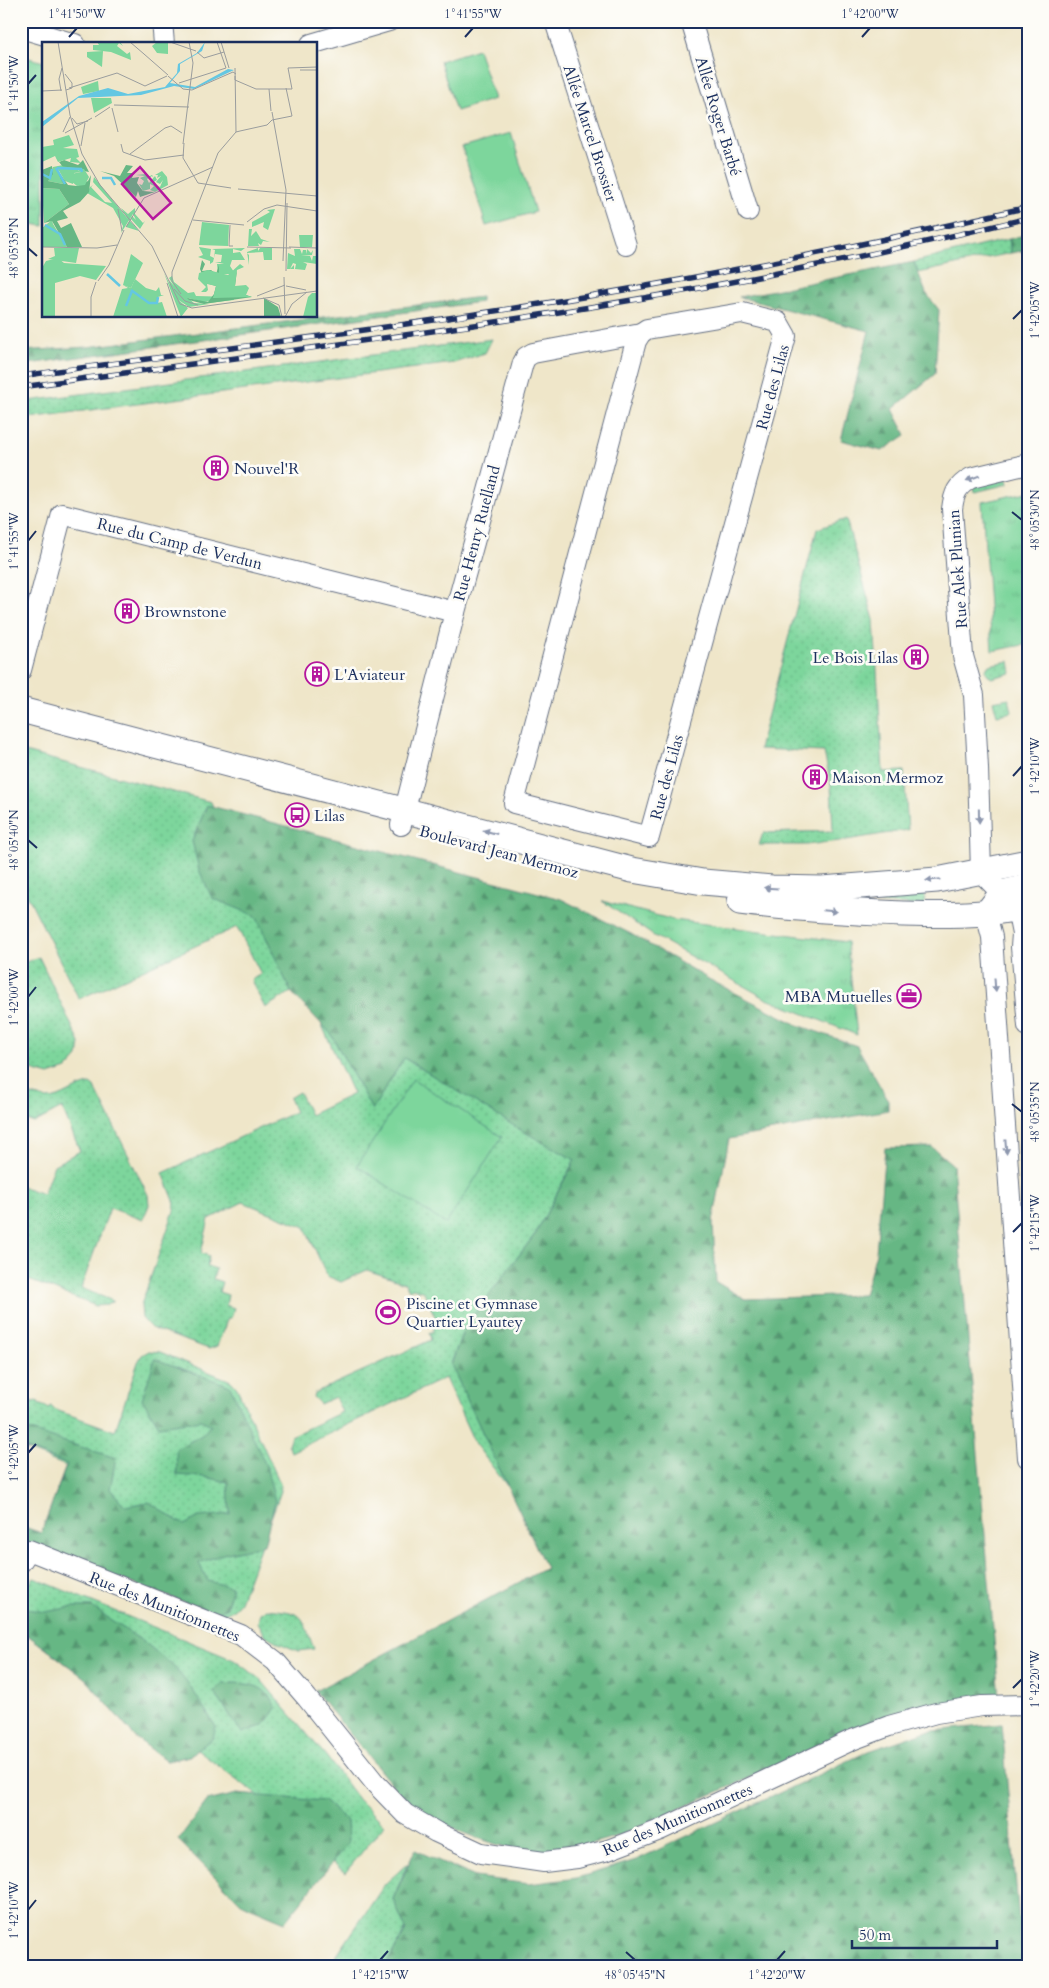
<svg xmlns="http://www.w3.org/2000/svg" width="1049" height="1988" font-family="Cardo,serif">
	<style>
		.grass { fill: url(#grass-dots); stroke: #4c827d }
		.forest { fill: url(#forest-firs); stroke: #407371 }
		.park { fill: url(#park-tufts); stroke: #4c827d }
		.garden { fill: #7dd69c; stroke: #4c827d }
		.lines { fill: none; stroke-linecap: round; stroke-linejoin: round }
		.minor-casing { stroke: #656f83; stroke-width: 22 }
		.major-casing { stroke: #656f83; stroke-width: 27 }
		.minor { stroke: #fff; stroke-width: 20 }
		.major { stroke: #fff; stroke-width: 25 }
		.rail-casing { stroke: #1b2f5e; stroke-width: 5.5 }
		.rail { stroke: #fdfcf7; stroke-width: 4; stroke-dasharray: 11; stroke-linecap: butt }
		.oneway { fill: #8d97ae }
		.ticks { fill: none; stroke: #1b2f5e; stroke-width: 2 }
		.labels { text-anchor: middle; stroke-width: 5; stroke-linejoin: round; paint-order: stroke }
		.street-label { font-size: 16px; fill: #1b2f5e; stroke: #fdfcf7 }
		.poi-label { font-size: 16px; fill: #1b2f5e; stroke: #fdfcf7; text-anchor: start }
		.inset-river { fill: none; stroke: #64c7e2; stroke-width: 2.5 }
		.inset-road { fill: none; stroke: #9a9d9e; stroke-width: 1 }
		.view { fill: #b5179e; fill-opacity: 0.15; stroke: #b5179e; stroke-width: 2.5 }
		.inset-edge { fill: none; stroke: #1b2f5e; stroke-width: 2.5 }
		.neatline { fill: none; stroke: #1b2f5e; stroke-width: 2 }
		.ticks-label { font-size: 12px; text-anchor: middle; fill: #1b2f5e }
	</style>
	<defs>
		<pattern id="grass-dots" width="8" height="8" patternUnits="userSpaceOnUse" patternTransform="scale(1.25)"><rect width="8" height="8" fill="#7dd69c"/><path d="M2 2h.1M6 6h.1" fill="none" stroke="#6bb889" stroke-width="1.8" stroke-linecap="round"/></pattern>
		<pattern id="forest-firs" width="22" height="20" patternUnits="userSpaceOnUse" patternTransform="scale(1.25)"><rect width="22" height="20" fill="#66b784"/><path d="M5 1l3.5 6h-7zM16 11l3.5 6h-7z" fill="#53956f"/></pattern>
		<pattern id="park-tufts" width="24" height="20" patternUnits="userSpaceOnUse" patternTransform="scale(1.25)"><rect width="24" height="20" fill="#7dd69c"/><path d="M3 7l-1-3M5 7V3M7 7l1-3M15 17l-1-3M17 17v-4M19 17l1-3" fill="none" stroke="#6bb889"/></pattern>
	</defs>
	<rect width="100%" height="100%" fill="#fdfcf7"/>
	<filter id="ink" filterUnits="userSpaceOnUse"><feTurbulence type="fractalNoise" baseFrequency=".02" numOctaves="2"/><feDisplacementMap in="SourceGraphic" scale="10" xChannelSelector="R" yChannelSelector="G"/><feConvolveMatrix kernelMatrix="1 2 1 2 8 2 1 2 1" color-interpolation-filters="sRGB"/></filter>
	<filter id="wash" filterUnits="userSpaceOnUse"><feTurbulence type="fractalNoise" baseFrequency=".0096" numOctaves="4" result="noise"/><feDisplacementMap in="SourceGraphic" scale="20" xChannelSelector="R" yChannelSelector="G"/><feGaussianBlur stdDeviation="1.12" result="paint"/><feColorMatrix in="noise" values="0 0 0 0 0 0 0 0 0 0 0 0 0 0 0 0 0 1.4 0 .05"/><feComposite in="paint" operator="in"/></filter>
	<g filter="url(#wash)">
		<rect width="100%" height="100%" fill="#efe6c9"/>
		<g class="grass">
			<polygon points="1009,239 1011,253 918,273 914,262"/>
			<polygon points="492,339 485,353 454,363 21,419 21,402"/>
			<polygon points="1007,479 1008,484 975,492 974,486"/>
			<polygon points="846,519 874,620 883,772 904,771 908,830 840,841 806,845 759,845 763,833 833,831 831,785 824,752 759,749 817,529"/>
			<polygon points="1009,661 1011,673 991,678 986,672 986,669 989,665"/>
			<polygon points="1009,698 1012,712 997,715 993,701"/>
			<polygon points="21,751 211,802 245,879 310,1001 291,992 265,1008 251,980 261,974 237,927 79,999 21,882"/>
			<polygon points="925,892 924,906 806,898"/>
			<polygon points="39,957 80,1043 78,1057 67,1069 49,1075 21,1067 21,1059 26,1043 21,1041 21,964"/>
			<polygon points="320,1021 331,1034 372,1109 404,1058 540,1140 575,1159 536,1233 464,1328 451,1364 508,1487 475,1444 445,1378 291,1452 288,1444 291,1436 342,1412 335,1397 320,1404 313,1397 314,1393 431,1340 429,1333 433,1331 436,1319 424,1292 413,1288 409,1290 405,1283 367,1270 341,1282 327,1276 305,1227 243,1202 209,1219 201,1253 209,1256 207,1266 216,1269 213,1279 222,1282 219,1292 228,1295 226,1305 234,1308 231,1318 228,1318 217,1346 209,1349 151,1328 142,1318 141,1305 174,1211 175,1203 163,1173 295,1112 289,1098 299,1092 310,1115 353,1094"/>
			<path d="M 90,1084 L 95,1088 L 148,1195 L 149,1205 L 143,1220 L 110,1208 L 81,1288 L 113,1301 L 107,1305 L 96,1306 L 21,1277 L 21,1186 L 43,1194 L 54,1165 L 80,1151 L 62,1108 L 34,1123 L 21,1118 L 21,1095 C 31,1092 39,1099 48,1099 C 62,1099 75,1086 90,1084 Z"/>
			<path d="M 149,1351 L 160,1352 L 231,1381 L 237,1388 L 280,1483 L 281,1491 L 240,1602 C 232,1612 226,1616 214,1613 L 21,1543 L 21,1526 L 41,1533 L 66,1466 L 21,1448 L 21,1398 L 34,1402 L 35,1401 L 39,1402 L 38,1404 L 49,1408 L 50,1406 L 53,1407 L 53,1409 L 115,1431 L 138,1362 L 142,1355 Z"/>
			<polygon points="34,1578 234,1660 261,1680 326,1756 358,1799 384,1825 345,1873 258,1795 197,1750 189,1756 167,1761 135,1737 86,1679 21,1630 21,1594"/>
			<path d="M 267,1609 C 307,1613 300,1613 314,1649 L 298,1651 L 279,1643 L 265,1635 L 258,1622 L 260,1613 Z"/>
			<polygon points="408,1863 393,1899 406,1929 385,1967 329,1967 385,1884"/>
		</g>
		<g class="forest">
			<polygon points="1028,234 1028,250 1011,253 1009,239"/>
			<polygon points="914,262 926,293 939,310 935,374 893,409 906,435 882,451 841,440 869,331 739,297"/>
			<polygon points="481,297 481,302 21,365 21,351 87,347"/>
			<path d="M 207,805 L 561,899 L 631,934 L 712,981 L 798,1025 L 857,1046 L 888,1100 L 888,1110 L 729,1139 L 713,1222 L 716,1282 L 745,1299 L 864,1295 L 876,1253 L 885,1148 L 932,1147 L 953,1165 L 999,1697 L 893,1714 L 618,1836 C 590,1844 561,1854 531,1851 C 490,1848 424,1819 396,1790 L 315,1691 L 546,1568 L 451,1365 L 464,1328 L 536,1233 L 575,1160 L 519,1129 L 404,1058 L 372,1110 L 331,1034 L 291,992 L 256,916 L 212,898 L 199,870 L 192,841 Z"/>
			<polygon points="155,1359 230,1386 266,1466 275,1501 264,1545 223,1554 199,1563 208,1581 232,1587 227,1607 214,1613 21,1543 21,1526 41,1533 67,1464 21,1447 21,1428 116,1458 110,1489 125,1506 149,1502 184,1525 199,1517 230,1514 228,1482 205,1477 177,1475 176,1449 202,1435 211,1425 201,1420 159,1426 142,1399"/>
			<polygon points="73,1607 92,1607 148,1645 175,1668 192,1689 216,1727 213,1738 189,1756 167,1761 135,1737 86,1679 21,1630 21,1608 45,1612"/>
			<path d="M 236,1683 C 258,1685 266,1687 276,1708 L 264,1725 L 242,1733 L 214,1692 L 223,1684 Z"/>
			<polygon points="1002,1724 1023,1967 385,1967 406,1930 393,1899 415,1850 475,1877 529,1884 577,1878 636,1860 869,1751 924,1732"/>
			<polygon points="237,1794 324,1801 347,1821 348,1843 285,1922 242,1904 178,1840 207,1801"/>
		</g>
		<g class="park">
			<polygon points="21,56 44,62 44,226 21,222"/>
			<polygon points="1028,492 1028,644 992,651 982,502"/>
			<polygon points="602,901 674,920 847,942 857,1035 767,999 654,936"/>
		</g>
		<g class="garden">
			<polygon points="478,49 494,99 456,111 440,61"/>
			<polygon points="511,133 535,212 486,226 462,147"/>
			<polygon points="413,1079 502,1137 446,1224 357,1166"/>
		</g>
	</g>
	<g filter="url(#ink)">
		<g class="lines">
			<g class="minor-casing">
				<g id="minor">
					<polyline points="162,21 164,44"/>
					<polyline points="555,21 626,245"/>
					<polyline points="691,21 748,211"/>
					<polyline points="21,28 75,44"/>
					<polyline points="311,44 389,21"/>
					<polygon points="742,313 778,322 786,336 649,837 514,803 636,341 641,333 647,329"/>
					<path d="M 1028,464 L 971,478 C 957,486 954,493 952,509 L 963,656 L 974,695 L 978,768 L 981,872 L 1017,909 L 1022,934 L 1021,947 L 1028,1026"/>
					<polyline points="21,670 62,514 455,612"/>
					<polyline points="401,825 455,612 523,363 526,357 533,353 641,333"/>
					<polyline points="986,914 992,937 1028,1458"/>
					<polyline points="21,1562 29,1550 241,1635 275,1661 307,1698 375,1783 405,1814 436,1832 481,1853 544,1862 577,1858 608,1850 660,1830 852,1740 889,1726 936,1713 982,1706 1028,1705"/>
				</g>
			</g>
			<g class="major-casing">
				<g id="major">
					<polyline points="21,710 632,870 703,882 772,888 822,889 937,880 1028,862"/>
					<path d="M 740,902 C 794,909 848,912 903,914 C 946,915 986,916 1028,906"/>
					<polyline points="986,914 1002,893 1028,887"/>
				</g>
			</g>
			<use href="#minor" class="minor"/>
			<use href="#major" class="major"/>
			<g class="rail-casing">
				<g id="rail">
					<path d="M 21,376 C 194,352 368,332 540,304 C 704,278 866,245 1028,207"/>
					<path d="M 21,387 C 194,363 367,342 540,315 C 704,290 866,257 1028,218"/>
				</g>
			</g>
			<use href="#rail" class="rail"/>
		</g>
		<defs><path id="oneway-solid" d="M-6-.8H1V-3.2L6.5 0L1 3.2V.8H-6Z" transform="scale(1.25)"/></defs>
		<g class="oneway">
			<use href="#oneway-solid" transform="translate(973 478) rotate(159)"/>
			<use href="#oneway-solid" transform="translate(979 816) rotate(89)"/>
			<use href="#oneway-solid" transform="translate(490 832) rotate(-165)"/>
			<use href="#oneway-solid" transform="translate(933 880) rotate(174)"/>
			<use href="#oneway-solid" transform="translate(771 888) rotate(-177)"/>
			<use href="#oneway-solid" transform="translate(830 911) rotate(5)"/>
			<use href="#oneway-solid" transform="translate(995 985) rotate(86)"/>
			<use href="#oneway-solid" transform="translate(1006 1147) rotate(85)"/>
		</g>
	</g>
	<path class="ticks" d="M 69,37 L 77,28M 465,37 L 473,28M 862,37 L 870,28M 28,84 L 36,75M 28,248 L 37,256M 1013,319 L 1022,310M 1012,512 L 1022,520M 28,541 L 36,531M 1013,776 L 1022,766M 28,840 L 37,848M 28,997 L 36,987M 1012,1104 L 1022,1112M 1013,1232 L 1022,1223M 28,1453 L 36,1444M 1013,1688 L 1022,1679M 28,1910 L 36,1900M 626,1952 L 635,1960M 380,1960 L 388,1951M 777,1960 L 785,1951"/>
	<defs>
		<g id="building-ring" transform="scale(1.25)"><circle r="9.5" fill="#fdfcf7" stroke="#b5179e" stroke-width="1.5"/><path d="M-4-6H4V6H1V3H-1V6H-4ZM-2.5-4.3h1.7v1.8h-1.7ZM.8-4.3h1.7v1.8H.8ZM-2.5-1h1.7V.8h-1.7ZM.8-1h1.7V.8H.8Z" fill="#b5179e"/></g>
		<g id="bus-ring" transform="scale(1.25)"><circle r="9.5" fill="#fdfcf7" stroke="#b5179e" stroke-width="1.5"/><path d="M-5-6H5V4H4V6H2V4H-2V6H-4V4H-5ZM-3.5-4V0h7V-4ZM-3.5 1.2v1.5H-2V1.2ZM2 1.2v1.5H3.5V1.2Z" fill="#b5179e"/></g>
		<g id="office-ring" transform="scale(1.25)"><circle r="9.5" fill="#fdfcf7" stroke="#b5179e" stroke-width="1.5"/><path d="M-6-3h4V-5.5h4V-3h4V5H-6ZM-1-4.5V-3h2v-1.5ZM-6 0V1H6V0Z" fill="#b5179e"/></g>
		<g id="stadium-ring" transform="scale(1.25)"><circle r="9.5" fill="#fdfcf7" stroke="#b5179e" stroke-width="1.5"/><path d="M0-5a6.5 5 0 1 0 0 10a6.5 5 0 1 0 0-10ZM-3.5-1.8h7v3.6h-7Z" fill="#b5179e"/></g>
	</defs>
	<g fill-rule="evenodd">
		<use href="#building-ring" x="216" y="468"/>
		<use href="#building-ring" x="127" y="611"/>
		<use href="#building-ring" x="916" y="657"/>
		<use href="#building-ring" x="317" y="674"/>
		<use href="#building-ring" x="815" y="777"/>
		<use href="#bus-ring" x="297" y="815"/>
		<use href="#office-ring" x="909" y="996"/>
		<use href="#stadium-ring" x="388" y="1312"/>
	</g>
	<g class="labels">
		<g class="street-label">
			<text transform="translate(719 116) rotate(73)" y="6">Allée Roger Barbé</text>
			<text transform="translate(591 133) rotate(72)" y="6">Allée Marcel Brossier</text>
			<text transform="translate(772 387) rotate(-75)" y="6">Rue des Lilas</text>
			<text transform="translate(476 533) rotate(-75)" y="6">Rue Henry Ruelland</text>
			<text transform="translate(180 543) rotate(14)" y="6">Rue du Camp de Verdun</text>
			<text transform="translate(957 569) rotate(-94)" y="6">Rue Alek Plunian</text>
			<text transform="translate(666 777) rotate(-75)" y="6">Rue des Lilas</text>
			<text transform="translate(499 851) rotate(15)" y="6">Boulevard Jean Mermoz</text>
			<text transform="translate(165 1606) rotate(22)" y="6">Rue des Munitionnettes</text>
			<text transform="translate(677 1819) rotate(-23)" y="6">Rue des Munitionnettes</text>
		</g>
		<g class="poi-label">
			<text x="234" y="474">Nouvel'R</text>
			<text x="144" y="617">Brownstone</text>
			<text x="898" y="663" text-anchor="end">Le Bois Lilas</text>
			<text x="334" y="680">L'Aviateur</text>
			<text x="832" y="783">Maison Mermoz</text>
			<text x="314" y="821">Lilas</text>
			<text x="892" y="1002" text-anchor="end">MBA Mutuelles</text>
			<text x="406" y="1309">Piscine et Gymnase<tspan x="406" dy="18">Quartier Lyautey</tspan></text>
		</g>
	</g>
	<g transform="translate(42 42)">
		<rect width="275" height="275" fill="#efe6c9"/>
		<path d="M 55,0 L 78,0 L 81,4 L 77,1 L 75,4 L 85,12 L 88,10 L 89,18 L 69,10 L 51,8 L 51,3 L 57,3 ZM 21,123 L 42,127 L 34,127 L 39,130 L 32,131 L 31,142 L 23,139 L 16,127 L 21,142 L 6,139 L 11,125 ZM 120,129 L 125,135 L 126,143 L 113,150 L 108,148 L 112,144 L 108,142 L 108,147 L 101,149 L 97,142 L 100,143 L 102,139 L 98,136 L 103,134 L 94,133 L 104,132 L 106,135 L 110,133 L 112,136 L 110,134 L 105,137 L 107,141 L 113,134 L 115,138 L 110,141 L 118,145 L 121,138 L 118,142 L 114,140 L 119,134 L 115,136 L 116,133 L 113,133 ZM 52,135 L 86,177 L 79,166 L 86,172 L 93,166 L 93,172 L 101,181 L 103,179 L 98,187 L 89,177 L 88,179 L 97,189 L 84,185 L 90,174 L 94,178 L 91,172 L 79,191 L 81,184 L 71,166 L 45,151 L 48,145 L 51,143 L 49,145 L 63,160 L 70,161 L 51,140 ZM 0,146 L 17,147 L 27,162 L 2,181 ZM 10,178 L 11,182 L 25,205 L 0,205 L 0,186 ZM 207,187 L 210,187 L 209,194 L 214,189 L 219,197 L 228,200 L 221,199 L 219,203 L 216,201 L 217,204 L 206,204 ZM 157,205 L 169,207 L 168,214 L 172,216 L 173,208 L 170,207 L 203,206 L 199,209 L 191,207 L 191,211 L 198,210 L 203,218 L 190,218 L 188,224 L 192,230 L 188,232 L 176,232 L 175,222 L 182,222 L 173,220 L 179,220 L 180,213 L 173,212 L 171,220 L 168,222 L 168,219 L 156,215 L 161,213 ZM 12,206 L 37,206 L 34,221 L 6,217 L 13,214 ZM 216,206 L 216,209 L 218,206 L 230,206 L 230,218 L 222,218 L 221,210 L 205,211 L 207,213 L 207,223 L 205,210 ZM 252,207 L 258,207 L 260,212 L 261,208 L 264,208 L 265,212 L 265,207 L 269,211 L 271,208 L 270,213 L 259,214 L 268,214 L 270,219 L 271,214 L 274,214 L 275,222 L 261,220 L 265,222 L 263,228 L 253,227 L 254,222 L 251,221 L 248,227 L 252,223 L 252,227 L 245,227 L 246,211 L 253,214 ZM 122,231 L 128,243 L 127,238 L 132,244 L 127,236 L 130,234 L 132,240 L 146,251 L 152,250 L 154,254 L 191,255 L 192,258 L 166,261 L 189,256 L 162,260 L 146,256 L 152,261 L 167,262 L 147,265 L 135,257 L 146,266 L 139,275 ZM 93,237 L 104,246 L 114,249 L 117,245 L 119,253 L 122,253 L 116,255 L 115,261 L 120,260 L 125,275 L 71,275 L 80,247 L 86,246 L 81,243 L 89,246 ZM 270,251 L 275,251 L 275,275 L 261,275 L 266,255 Z" fill="#7dd69c"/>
		<path d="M 22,118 L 36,123 L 41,118 L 47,130 L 21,125 L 17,120 ZM 84,123 L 91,124 L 85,131 L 92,131 L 90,136 L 97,135 L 95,141 L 101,149 L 113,150 L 98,155 L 96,149 L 94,155 L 72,134 L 58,129 L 78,134 ZM 10,124 L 11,132 L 6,139 L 21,142 L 14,126 L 26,143 L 35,144 L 46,139 L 49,133 L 47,150 L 38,160 L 21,169 L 26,176 L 15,179 L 19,186 L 29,181 L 40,205 L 25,205 L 10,179 L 2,181 L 27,162 L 17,147 L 0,146 L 0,128 ZM 160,218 L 163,222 L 160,229 L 169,228 L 174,232 L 177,223 L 177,232 L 190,235 L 176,235 L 179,237 L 175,239 L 177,249 L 171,256 L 187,253 L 195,228 L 193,244 L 202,244 L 194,246 L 194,254 L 201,254 L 198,250 L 204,246 L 204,253 L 210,255 L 162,262 L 147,258 L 145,256 L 166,260 L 172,252 L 174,244 L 160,240 L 160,235 L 172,239 L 173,235 L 166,230 L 160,232 L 158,227 ZM 222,256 L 236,265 L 239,275 L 222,275 Z" fill="#66b784"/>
		<path d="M 115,0 L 126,0 L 126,12 L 115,11 L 110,4 ZM 233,167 L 226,188 L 221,185 L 222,180 L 210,185 L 210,180 L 228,170 L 225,168 ZM 257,193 L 271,193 L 270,205 L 258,205 ZM 16,216 L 22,221 L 64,224 L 54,238 L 38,234 L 13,241 L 13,275 L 0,275 L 0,226 L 4,219 ZM 198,222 L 202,225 L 195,228 L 193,244 L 204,243 L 207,246 L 204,253 L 210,255 L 171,256 L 174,244 L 165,242 L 166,248 L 164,250 L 159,250 L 164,245 L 156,237 L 157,231 L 166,228 L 186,233 Z" fill="#7dd69c"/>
		<path d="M 61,9 L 60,25 L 45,15 L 45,10 ZM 56,39 L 57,49 L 41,52 L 39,45 ZM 49,56 L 69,56 L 70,61 L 52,71 ZM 27,93 L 32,103 L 21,106 L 35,107 L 37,115 L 34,116 L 39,121 L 28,120 L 29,116 L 16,120 L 13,114 L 0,120 L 0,105 L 12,103 L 11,98 ZM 17,124 L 42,127 L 47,135 L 43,143 L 35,144 L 29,139 L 29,132 L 39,130 L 36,128 L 24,134 ZM 160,180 L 187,183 L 186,204 L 157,203 ZM 89,212 L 101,221 L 89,246 L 81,243 Z" fill="#7dd69c"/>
		<path d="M 163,0 L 160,9 L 138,22 L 138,29 L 128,41 L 153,45 L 186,27 L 192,28 L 152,47 L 132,44 L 99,53 L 36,56 L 0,85 L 0,80 L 37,54 L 66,46 L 86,52 L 123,45 L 135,31 L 136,22 L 155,11 Z" fill="#64c7e2"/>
		<path class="inset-river" d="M 14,126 L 23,142M 15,126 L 39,127 L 40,130M 0,132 L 8,136 L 10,127M 60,136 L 69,136 L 73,143M 3,183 L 18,192 L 23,203M 65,232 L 78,244M 89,248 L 107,261 L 115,261 L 116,255M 84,264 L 90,249"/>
		<path class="inset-road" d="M 16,0 L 28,73 L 40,112 L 58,143 L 110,204 L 138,262 L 150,266 L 275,249M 88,0 L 102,12M 128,0 L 154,9M 175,0 L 184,26M 179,0 L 187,26M 155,10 L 162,16 L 182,10M 102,12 L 126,33M 193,26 L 194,90M 258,28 L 275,28M 23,32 L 30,41 L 30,46 L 24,48M 126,34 L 141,47 L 150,48 L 191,30 L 194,32M 193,34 L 193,38 L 214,47 L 250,47 L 246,26 L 275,25M 137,41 L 184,26M 27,46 L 75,31 L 103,44 L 125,34M 227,47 L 229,69M 0,49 L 20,48M 19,49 L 17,37 L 20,26M 72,63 L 147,65M 70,66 L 76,90M 230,70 L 244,148 L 241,219M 53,75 L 68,65M 30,76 L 35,82 L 46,79M 225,83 L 230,78 L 250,74 L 244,46M 198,89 L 225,83M 21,90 L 28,75M 23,91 L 50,76M 142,101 L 141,116 L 156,141 L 189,146M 79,102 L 81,110 L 103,118 L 142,113M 141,102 L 151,21 L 147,0M 39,104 L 43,81M 88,112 L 123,86 L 129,84 L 140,91M 196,147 L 275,154M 76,167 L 80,189M 151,178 L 202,183M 205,180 L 222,167 L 235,163 L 275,169M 188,183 L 187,204 L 191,204M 84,185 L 102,156 L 171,125M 0,205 L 55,206 L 75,203M 205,205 L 249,206M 247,205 L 275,206M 244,229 L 245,161M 242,235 L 243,272M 56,239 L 67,223 L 82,188M 125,241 L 136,275M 244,244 L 264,248M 132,247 L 143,259 L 156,263M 139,252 L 130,239 L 130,230 L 176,111 L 194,90 L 198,89M 215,254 L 243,243M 221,256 L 237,263 L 240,275M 49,275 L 49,255 L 54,240M 243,275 L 250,262 L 265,250"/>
		<path class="view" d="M 98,125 L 129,161 L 111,177 L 80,142 Z"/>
		<rect width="275" height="275" class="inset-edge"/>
	</g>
	<rect width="1049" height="1988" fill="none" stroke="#fdfcf7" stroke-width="55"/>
	<path d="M852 1940v8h145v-8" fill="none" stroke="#1b2f5e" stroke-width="2.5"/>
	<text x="859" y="1940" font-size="15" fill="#1b2f5e" stroke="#fdfcf7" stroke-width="4" paint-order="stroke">50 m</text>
	<rect x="28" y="28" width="994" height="1932" class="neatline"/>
	<g class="ticks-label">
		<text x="77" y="18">1°41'50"W</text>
		<text x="473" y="18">1°41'55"W</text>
		<text x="870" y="18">1°42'00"W</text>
		<text transform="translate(14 84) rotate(-90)" y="4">1°41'50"W</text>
		<text transform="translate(14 248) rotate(-90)" y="4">48°05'35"N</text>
		<text transform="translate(1035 310) rotate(-90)" y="4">1°42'05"W</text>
		<text transform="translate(1035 520) rotate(-90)" y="4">48°05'30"N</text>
		<text transform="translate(14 541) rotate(-90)" y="4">1°41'55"W</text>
		<text transform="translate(1035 766) rotate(-90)" y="4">1°42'10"W</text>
		<text transform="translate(14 840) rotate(-90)" y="4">48°05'40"N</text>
		<text transform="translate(14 997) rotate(-90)" y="4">1°42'00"W</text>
		<text transform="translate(1035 1112) rotate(-90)" y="4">48°05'35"N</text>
		<text transform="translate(1035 1223) rotate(-90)" y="4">1°42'15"W</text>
		<text transform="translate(14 1453) rotate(-90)" y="4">1°42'05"W</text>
		<text transform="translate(1035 1679) rotate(-90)" y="4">1°42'20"W</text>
		<text transform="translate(14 1910) rotate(-90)" y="4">1°42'10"W</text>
		<text x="380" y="1979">1°42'15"W</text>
		<text x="635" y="1979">48°05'45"N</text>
		<text x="777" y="1979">1°42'20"W</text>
	</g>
</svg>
